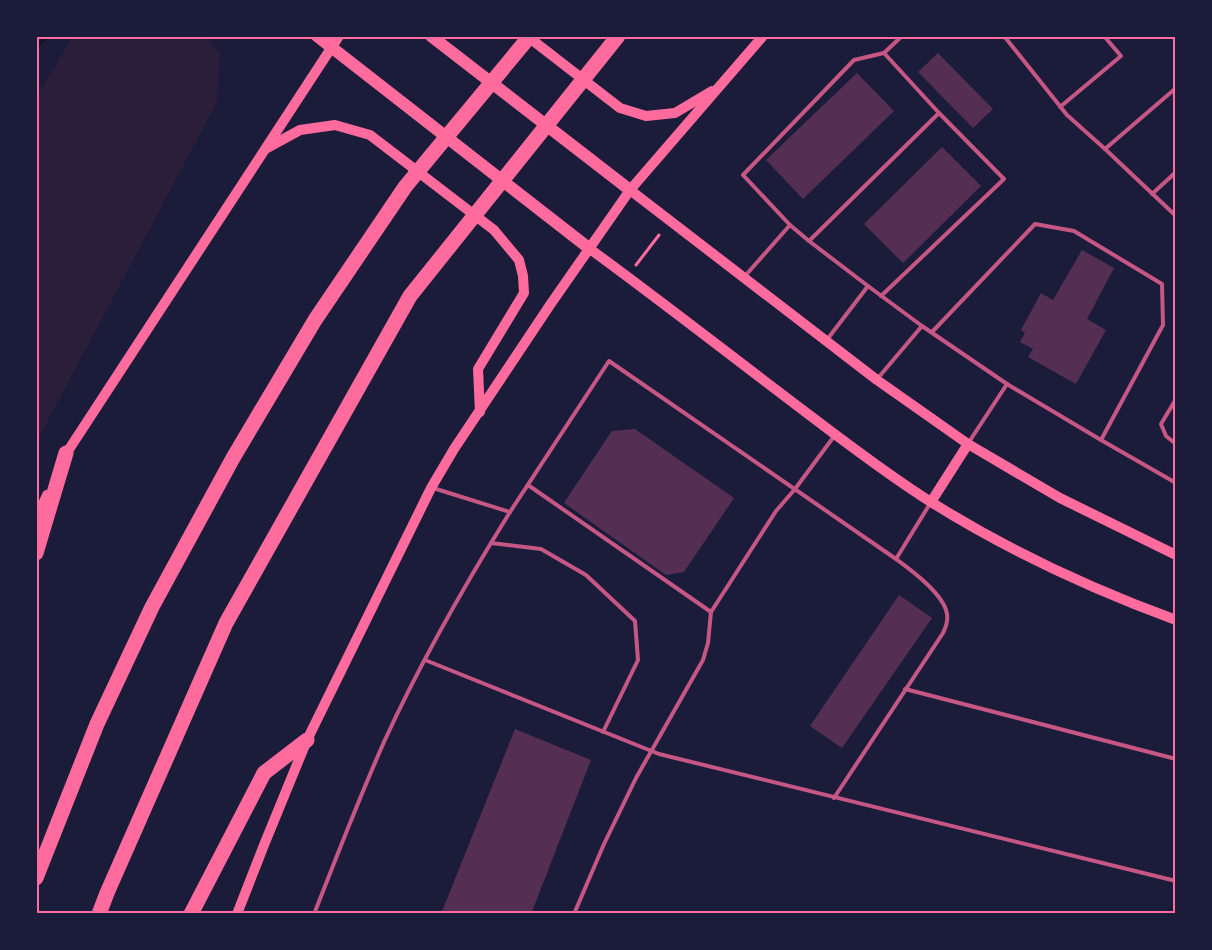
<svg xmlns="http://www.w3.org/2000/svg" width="1212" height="950" font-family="'Roboto Condensed',sans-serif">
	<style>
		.green { fill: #2a1e3b }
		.water { fill: #12122b }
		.building { fill: #542f53 }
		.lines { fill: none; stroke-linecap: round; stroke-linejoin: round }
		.path { stroke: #ff6b9d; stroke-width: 3 }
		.service { stroke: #c65784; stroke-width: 4 }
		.secondary { stroke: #ff6b9d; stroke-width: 10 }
		.primary { stroke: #ff6b9d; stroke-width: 12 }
		.motorway { stroke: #ff6b9d; stroke-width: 15 }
		.neatline { fill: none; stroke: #ff6b9d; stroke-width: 2 }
	</style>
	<rect width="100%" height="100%" fill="#1b1b3a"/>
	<polygon class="green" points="73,36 207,36 220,54 217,102 36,443 36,98"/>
	<path class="water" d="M 36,36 L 55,36 C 46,39 39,44 36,54 Z"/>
	<g class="building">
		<polygon points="938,53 993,109 973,128 918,72"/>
		<polygon points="857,73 894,111 803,199 766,160"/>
		<polygon points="942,147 981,186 903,263 864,224"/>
		<polygon points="1082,250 1114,268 1087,319 1106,330 1076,384 1028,357 1033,349 1020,342 1025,333 1021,330 1041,293 1053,300"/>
		<polygon points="635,429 734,498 684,572 666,575 564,503 612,431"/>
		<polygon points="899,595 932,618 842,748 810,726"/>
		<polygon points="515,729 591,760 531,914 441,914"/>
	</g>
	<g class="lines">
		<polyline class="path" points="636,265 659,235"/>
		<g class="service">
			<polyline points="1004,36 1067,115 1105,149 1176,216"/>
			<polyline points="1060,107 1121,56 1104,36"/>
			<polyline points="1105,149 1176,88"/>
			<polyline points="1152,194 1176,172"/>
			<polyline points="790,225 809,241 939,113 884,53"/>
			<polyline points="809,241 868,286 826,341"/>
			<polyline points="745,276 790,225 743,175 854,60 884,53 902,36"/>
			<polyline points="868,286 922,326 878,378"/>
			<polyline points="881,296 1004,179 939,113"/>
			<polyline points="922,326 1007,384 969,442"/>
			<polyline points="932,332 1035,224 1074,231 1162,284 1163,325 1101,440 1007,384"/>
			<polyline points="1176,399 1161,424 1166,436 1176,444"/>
			<polyline points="1101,440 1176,483"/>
			<polyline points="528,485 711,612"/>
			<polyline points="433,488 510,512 609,361 896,559 931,502"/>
			<polyline points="491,543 541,549 586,575 635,621 638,660 603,732"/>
			<polyline points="425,660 659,754 1176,881"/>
			<polyline points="905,689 1176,759"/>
			<path d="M 834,798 L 943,633 C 946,627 948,620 947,614 C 944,594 911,570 896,559"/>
			<path d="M 314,914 C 337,856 359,798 384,742 C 420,663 464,586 510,512"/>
			<polyline points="574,914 604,844 636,778 703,660 708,643 711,612 776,511 795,489 835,435"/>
			<polyline points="1174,914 1176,909"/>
		</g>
		<g class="secondary">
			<polyline points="527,36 620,108 646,116 675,113 712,91"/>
			<polyline points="267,148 300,130 335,125 370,135 494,230 519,260 523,276 524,293 478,369 480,412"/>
			<polyline points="630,190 877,380 968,444 1060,498 1176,555"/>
			<path d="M 590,249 C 664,303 735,359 808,414 C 848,444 888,475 931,502 C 1009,551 1089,588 1176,620"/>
			<polyline points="64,457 339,36"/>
			<polyline points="931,502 968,444"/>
			<polyline points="36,520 47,495"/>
			<polyline points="237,914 264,845 307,740 431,488 454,449 550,305 630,190 763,36"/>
		</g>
		<g class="primary">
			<polyline points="317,36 590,249"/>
			<polyline points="431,36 630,190"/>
		</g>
		<g class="motorway">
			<polyline points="36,553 66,453"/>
			<polyline points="36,878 97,724 152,607 233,458 315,320 405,187 530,36"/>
			<polyline points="99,914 107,893 226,623 410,296 618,36"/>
			<polyline points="191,914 264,773 307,740"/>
		</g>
	</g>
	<rect width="1212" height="950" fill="none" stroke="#1b1b3a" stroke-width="75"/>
	<rect x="38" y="38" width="1136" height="874" class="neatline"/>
</svg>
